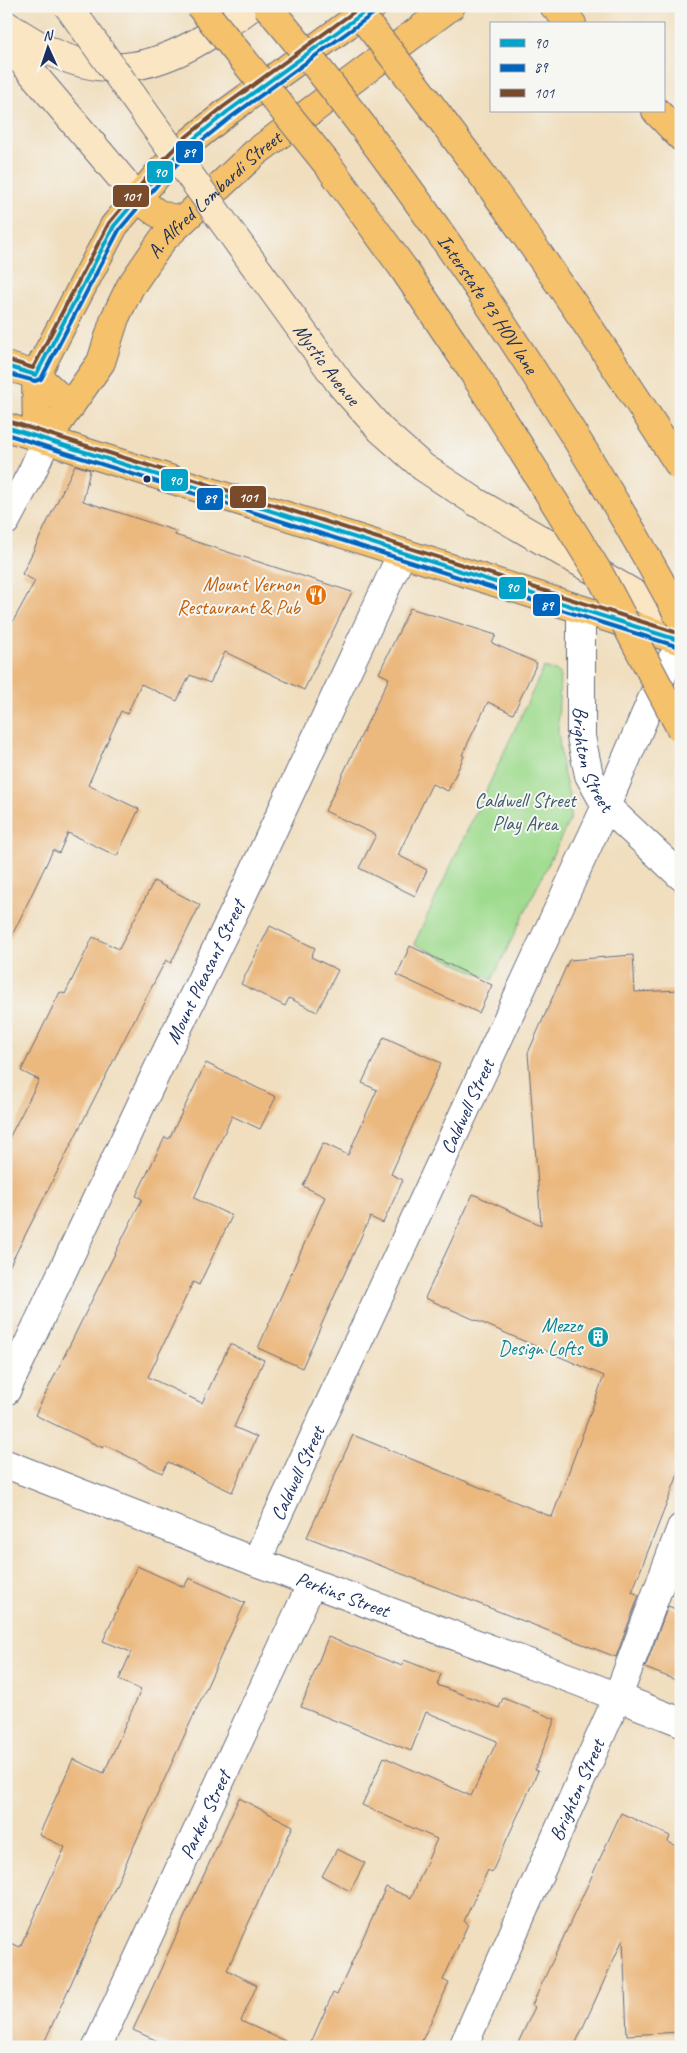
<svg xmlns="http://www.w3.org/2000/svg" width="687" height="2053" font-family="Caveat,sans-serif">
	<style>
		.green { fill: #9fdb8e; stroke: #5d8576 }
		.building { fill: #ebb87e }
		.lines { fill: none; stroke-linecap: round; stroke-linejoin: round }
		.street-casing { stroke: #666c80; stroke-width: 30 }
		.secondary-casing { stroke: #666c80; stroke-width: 30 }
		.primary-casing { stroke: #666c80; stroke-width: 30 }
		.street { stroke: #fff; stroke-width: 28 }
		.secondary { stroke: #fbe6c4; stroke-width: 28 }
		.primary { stroke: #f5c16b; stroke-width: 28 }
		.secondary-bridge-casing { stroke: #666c80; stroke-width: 30; stroke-linecap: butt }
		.highway-bridge-casing { stroke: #666c80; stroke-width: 30; stroke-linecap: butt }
		.secondary-bridge { stroke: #fbe6c4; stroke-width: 28 }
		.highway-bridge { stroke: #f5c16b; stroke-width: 28 }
		.bus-1-casing { stroke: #f6f6f2; stroke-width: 8 }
		.bus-2-casing { stroke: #f6f6f2; stroke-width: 8 }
		.bus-3-casing { stroke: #f6f6f2; stroke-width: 8 }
		.bus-1 { stroke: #01a3c8; stroke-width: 4 }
		.bus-2 { stroke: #0065bd; stroke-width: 4 }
		.bus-3 { stroke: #7a4b2a; stroke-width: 4 }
		.bus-dot { fill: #1b2f5e; stroke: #f6f6f2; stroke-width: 2 }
		.labels { text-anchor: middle; stroke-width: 4; stroke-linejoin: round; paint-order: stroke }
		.street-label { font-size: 20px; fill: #1b2f5e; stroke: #f6f6f2 }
		.food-label { font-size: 20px; fill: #c56008; stroke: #f6f6f2; text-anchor: end }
		.park-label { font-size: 20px; fill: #3c5a6a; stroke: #f6f6f2 }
		.culture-label { font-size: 20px; fill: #0d838f; stroke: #f6f6f2; text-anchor: end }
		.line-badge { stroke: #f6f6f2; stroke-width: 2 }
		.badge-label { font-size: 14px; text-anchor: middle; font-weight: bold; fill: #fff }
	</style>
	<rect width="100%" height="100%" fill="#f6f6f2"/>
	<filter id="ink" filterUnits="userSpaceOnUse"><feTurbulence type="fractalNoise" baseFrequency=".02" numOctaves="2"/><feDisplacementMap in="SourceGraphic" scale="10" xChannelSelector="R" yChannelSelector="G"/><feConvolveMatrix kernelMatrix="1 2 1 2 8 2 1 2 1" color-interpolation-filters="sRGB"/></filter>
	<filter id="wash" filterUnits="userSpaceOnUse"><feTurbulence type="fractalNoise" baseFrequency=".0096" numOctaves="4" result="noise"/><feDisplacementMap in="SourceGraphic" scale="20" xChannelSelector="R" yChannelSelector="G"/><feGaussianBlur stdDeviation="1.12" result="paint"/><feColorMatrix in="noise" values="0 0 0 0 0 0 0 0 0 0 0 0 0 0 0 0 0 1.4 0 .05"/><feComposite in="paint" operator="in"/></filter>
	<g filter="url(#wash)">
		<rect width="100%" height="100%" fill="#f0debe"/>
		<polygon class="green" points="544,667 560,673 558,729 562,767 571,803 570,819 492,980 414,944"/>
		<g id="blocks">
			<g class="building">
				<polygon points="75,465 90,470 83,501 176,531 175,535 352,592 304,690 225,652 210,683 190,675 177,701 141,684 127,714 121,711 88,785 139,809 117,856 68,833 59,853 53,850 6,948 6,634 35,581 22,574"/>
				<polygon points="410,608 496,635 492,643 537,663 513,714 488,702 462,755 464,756 448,791 432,784 398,855 427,870 415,896 359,868 376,835 325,811 389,678 379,673"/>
				<polygon points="154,881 200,905 171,963 166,960 130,1028 6,1273 6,1144 39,1080 21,1071 60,992 65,994 93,937 119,949"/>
				<polygon points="270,926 315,948 311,957 338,970 317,1012 289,998 285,1006 241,984"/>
				<polygon points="410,946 492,985 479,1013 397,975"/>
				<polygon points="633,955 635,992 681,990 681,1467 632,1592 639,1595 616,1657 307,1537 353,1435 552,1517 604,1376 425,1298 473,1194 541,1225 528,1053 569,960"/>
				<polygon points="384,1037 441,1063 391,1174 403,1180 383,1223 370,1217 302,1368 258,1348 325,1197 303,1186 323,1143 348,1155 377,1090 362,1083"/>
				<polygon points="206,1063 276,1097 260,1129 232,1116 194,1198 232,1216 199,1285 193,1282 148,1377 202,1403 230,1344 264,1360 234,1427 257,1437 232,1492 168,1462 162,1473 105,1445 103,1448 35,1415 142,1199 136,1196 165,1137 169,1139"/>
				<polygon points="137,1566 184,1587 189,1578 245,1603 42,2047 6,2047 6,1941 20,1947 65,1847 39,1835 73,1759 104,1773 141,1690 119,1680 131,1652 103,1641"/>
				<polygon points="668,1606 681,1611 681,1682 645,1668"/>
				<polygon points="328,1637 402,1666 404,1660 441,1674 437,1685 499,1708 503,1698 555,1719 535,1770 538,1771 492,1872 488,1870 464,1921 468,1924 443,1980 449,1983 419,2047 309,2047 333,1993 337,1995 386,1887 411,1898 437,1839 362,1805 384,1757 471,1796 497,1741 426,1712 411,1751 301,1707"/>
				<polygon points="239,1798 293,1826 227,1970 257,1985 241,2021 298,2047 171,2047 133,2030"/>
				<polygon points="621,1813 670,1836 668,1842 681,1848 681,1973 678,1972 681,2032 627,2035 623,1939 574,2047 516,2047 535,2007 532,2005"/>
				<polygon points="337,1849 365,1863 350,1891 322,1876"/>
			</g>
		</g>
	</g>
	<g filter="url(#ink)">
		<use href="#blocks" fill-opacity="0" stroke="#666c80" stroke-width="1"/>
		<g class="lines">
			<g class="street-casing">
				<g id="street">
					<polyline points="6,521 32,472 46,440"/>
					<path id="s1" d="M 581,610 L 581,737 L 589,775 L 606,806 L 681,876"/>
					<path id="s2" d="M 6,1391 L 156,1073 L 252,875 L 402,553"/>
					<path id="s3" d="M 6,1464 L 256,1562 L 577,1681 L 681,1722"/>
					<path id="s4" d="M 256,1562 L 606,806 L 664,671 L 675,655 L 681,651"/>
					<path id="s5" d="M 97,2047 L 312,1583"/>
					<path id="s6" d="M 463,2047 L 618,1696 L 681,1528"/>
				</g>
			</g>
			<g class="secondary-casing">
				<g id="secondary">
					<path d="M 6,25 C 21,34 37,45 52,52 C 110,80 159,67 211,34 C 225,25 239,17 252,6"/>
					<polyline points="6,42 138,198"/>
					<path id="s7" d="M 242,248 L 342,386 L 381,430 L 423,467 L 476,502 L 681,621"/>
				</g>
			</g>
			<g class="primary-casing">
				<g id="primary">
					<polyline points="554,6 572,24"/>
					<polyline points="656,111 681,137"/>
					<path d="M 138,198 C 154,212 162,219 184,219"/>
					<polyline points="6,366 36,375 70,407"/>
					<polyline points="6,427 681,641"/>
					<polyline points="37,437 36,375 114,226 159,173 190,142 227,112 373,6"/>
					<path id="s8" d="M 46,440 L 101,362 L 115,318 L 130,287 L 163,239 L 255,153 L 451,6"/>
				</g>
			</g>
			<use href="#street" class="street"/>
			<use href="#secondary" class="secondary"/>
			<use href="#primary" class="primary"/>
			<g class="secondary-bridge-casing">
				<polyline id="secondary-bridge" points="68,6 242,248"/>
			</g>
			<g class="highway-bridge-casing">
				<g id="highway-bridge">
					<polyline points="200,6 328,165 403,268 473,372 600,575 681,729"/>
					<path id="s9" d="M 267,6 C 352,107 428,213 501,322 C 565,419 627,517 681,620"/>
					<path d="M 353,6 C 472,153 580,309 681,468"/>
				</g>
			</g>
			<use href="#secondary-bridge" class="secondary-bridge"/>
			<use href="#highway-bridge" class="highway-bridge"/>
			<g class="bus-1-casing">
				<g id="bus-1">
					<polyline points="6,366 36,375 114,226 159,173 190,142 227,112 373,6"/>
					<polyline points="6,427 681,641"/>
				</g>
			</g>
			<g class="bus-2-casing">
				<g id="bus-2">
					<polyline points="6,373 35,381 41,379 119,230 164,177 194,147 231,117 377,11"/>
					<polyline points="6,434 679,647"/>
				</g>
			</g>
			<g class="bus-3-casing">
				<g id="bus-3">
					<polyline points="8,360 33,368 109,223 154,169 186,137 223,107 362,6"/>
					<polyline points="8,421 681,634"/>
				</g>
			</g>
			<use href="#bus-1" class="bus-1"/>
			<use href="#bus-2" class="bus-2"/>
			<use href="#bus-3" class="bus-3"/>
		</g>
	</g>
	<defs>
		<g id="restaurant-disc" transform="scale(1.125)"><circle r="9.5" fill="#e8710a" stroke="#f6f6f2"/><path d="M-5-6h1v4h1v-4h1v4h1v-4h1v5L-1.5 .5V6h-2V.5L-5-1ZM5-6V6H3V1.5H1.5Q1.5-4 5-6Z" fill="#fff"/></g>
		<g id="building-disc" transform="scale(1.125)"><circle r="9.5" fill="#0f9aa8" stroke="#f6f6f2"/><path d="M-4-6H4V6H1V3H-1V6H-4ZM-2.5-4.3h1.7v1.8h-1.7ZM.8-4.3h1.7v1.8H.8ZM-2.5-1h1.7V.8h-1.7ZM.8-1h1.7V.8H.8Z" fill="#fff"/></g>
	</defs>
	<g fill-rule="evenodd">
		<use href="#restaurant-disc" x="316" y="595"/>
		<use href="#building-disc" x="598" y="1337"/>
	</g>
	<circle class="bus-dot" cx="147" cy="479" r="4.5"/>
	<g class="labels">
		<g class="street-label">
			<text dy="7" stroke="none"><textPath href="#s8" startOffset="302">A. Alfred Lombardi Street</textPath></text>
			<text dy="7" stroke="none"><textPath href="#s9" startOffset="371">Interstate 93 HOV lane</textPath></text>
			<text dy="7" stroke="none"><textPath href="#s7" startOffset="144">Mystic Avenue</textPath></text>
			<text dy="7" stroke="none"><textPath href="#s1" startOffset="151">Brighton Street</textPath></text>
			<text dy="7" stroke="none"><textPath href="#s2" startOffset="464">Mount Pleasant Street</textPath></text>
			<text dy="7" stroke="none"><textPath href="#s4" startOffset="502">Caldwell Street</textPath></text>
			<text dy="7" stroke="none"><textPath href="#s4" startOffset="98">Caldwell Street</textPath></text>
			<text dy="7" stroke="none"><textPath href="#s3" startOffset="361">Perkins Street</textPath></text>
			<text dy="7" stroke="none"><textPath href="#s6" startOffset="281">Brighton Street</textPath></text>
			<text dy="7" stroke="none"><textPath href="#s5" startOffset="256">Parker Street</textPath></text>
		</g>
		<g class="food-label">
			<text x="300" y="591">Mount Vernon<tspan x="300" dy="23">Restaurant &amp; Pub</tspan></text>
		</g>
		<g class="park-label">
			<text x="525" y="807">Caldwell Street<tspan x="525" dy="23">Play Area</tspan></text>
		</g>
		<g class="culture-label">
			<text x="582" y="1332">Mezzo<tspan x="582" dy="23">Design Lofts</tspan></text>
		</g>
	</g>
	<g class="line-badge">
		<rect x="175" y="140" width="29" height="24" rx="5" fill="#0065bd"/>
		<rect x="146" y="160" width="28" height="24" rx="5" fill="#01a3c8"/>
		<rect x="112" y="184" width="38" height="24" rx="5" fill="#7a4b2a"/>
		<rect x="160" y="468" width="29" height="24" rx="5" fill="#01a3c8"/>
		<rect x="229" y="485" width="38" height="24" rx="5" fill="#7a4b2a"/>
		<rect x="196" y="487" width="28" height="24" rx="5" fill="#0065bd"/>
		<rect x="498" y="576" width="29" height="24" rx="5" fill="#01a3c8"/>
		<rect x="532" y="593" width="29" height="24" rx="5" fill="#0065bd"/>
	</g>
	<g class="badge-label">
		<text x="189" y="157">89</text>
		<text x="160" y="177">90</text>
		<text x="131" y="201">101</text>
		<text x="175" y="485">90</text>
		<text x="248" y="502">101</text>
		<text x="210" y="503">89</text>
		<text x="512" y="592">90</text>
		<text x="547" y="610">89</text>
	</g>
	<rect width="687" height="2053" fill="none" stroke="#f6f6f2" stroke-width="25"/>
	<rect x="490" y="22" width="175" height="90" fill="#f6f6f2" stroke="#9ea6b7"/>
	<rect x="500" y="39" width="25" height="8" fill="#01a3c8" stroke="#9ea6b7"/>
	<text x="534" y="48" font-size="15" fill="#1b2f5e">90</text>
	<rect x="500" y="64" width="25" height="8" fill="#0065bd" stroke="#9ea6b7"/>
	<text x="534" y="72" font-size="15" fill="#1b2f5e">89</text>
	<rect x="500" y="89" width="25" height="8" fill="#7a4b2a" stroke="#9ea6b7"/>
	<text x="534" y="98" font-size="15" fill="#1b2f5e">101</text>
	<g transform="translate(48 48) rotate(357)" stroke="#f6f6f2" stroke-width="4" paint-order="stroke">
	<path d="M0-4L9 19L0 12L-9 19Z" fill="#1b2f5e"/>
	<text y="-8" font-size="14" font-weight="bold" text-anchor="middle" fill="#1b2f5e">N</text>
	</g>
</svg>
